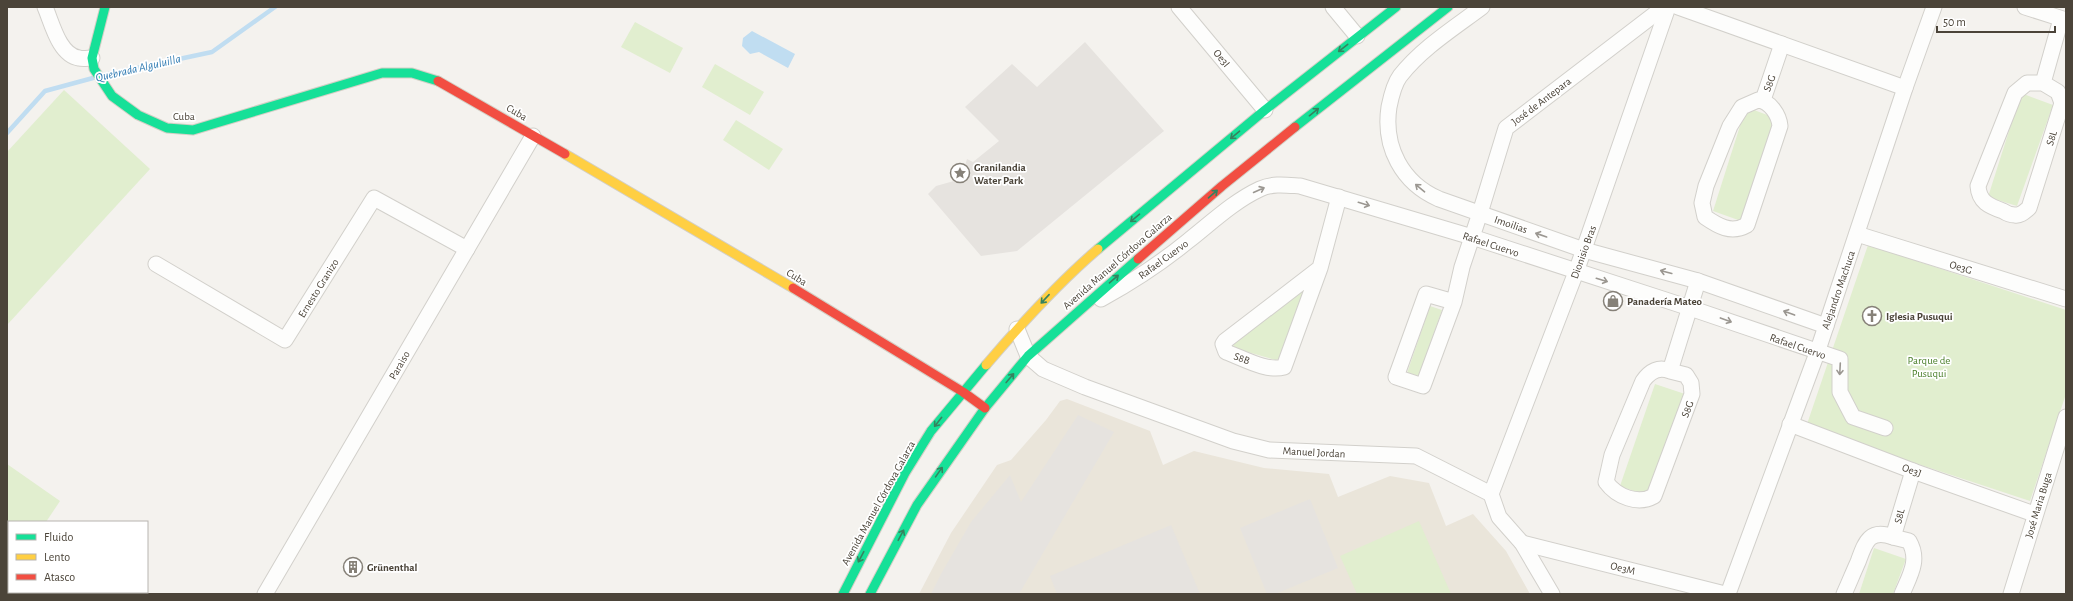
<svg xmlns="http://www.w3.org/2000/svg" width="2073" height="601" font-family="'Alegreya Sans',sans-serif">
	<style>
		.education { fill: #eae5da }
		.green { fill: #e1eecf }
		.parking { fill: #e6e3df }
		.water { fill: #c0ddf1 }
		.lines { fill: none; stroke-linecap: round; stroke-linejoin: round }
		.stream { stroke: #c0ddf1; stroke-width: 4.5 }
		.street-casing { stroke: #d2d0cb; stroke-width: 17 }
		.fast-casing { stroke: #d3cfc5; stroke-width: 11 }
		.slow-casing { stroke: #d3cfc5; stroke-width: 11 }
		.jam-casing { stroke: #d3cfc5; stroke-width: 11 }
		.street { stroke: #fdfdfc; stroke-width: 15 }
		.fast { stroke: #16e098; stroke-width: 9 }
		.slow { stroke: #ffcf43; stroke-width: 9 }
		.jam { stroke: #f24e42; stroke-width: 9 }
		.oneway { stroke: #36825f }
		.oneway2 { stroke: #9b9791 }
		.labels { text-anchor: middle; stroke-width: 3.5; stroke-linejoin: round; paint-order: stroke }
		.street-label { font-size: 11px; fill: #4b4439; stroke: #fff }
		.poi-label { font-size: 11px; font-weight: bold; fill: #4b4439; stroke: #fff; text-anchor: start }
		.park-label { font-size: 11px; fill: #4a7f2a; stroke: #fff }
		.water-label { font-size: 12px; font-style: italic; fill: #2e7ab2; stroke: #fff }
	</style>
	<rect width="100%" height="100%" fill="#f4f2ee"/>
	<polygon class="education" points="1067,399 1150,431 1163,465 1194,451 1264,468 1329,474 1338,497 1390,476 1429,483 1446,526 1473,514 1506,551 1530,594 919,594 951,533 997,465 1011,460 1046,420 1060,401"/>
	<g class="green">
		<polygon points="635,22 683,48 670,73 621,47"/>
		<polygon points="715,64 764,92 750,115 702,87"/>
		<polygon points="64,90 150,169 7,325 7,152"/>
		<polygon points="2021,93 2053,105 2017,206 1988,197"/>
		<polygon points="1746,107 1778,119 1741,221 1713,211"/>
		<polygon points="736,120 783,149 769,170 723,140"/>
		<polygon points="1868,245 2066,310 2066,394 2030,501 1806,427"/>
		<polygon points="1304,289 1305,291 1280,359 1275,360 1234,348 1233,344"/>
		<polygon points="1430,306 1442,310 1419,376 1407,373"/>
		<polygon points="1655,384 1685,394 1650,497 1620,486"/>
		<polygon points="7,464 60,501 46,522 9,522 9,541 7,539"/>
		<polygon points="1419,521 1451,594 1357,594 1340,556"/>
		<polygon points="1874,548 1906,559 1893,594 1859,594"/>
	</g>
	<g class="parking">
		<polygon points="1085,42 1164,131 1017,251 981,256 928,194 936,186 961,179 967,159 973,162 999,141 965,107 1012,64 1037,87"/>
		<polygon points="1078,415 1114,432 1019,594 931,594 941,574 971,522 1010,475 1021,502"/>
		<polygon points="1310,499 1338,568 1275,594 1267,594 1240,528"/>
		<polygon points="1171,525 1200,594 1057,594 1050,576"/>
	</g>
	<polygon class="water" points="752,31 795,54 788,68 759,52 750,54 742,46 743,38"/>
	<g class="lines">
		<g class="stream">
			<polyline points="104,75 212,52 275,7"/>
			<polyline points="7,133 45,91 93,78"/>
		</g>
		<g class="street-casing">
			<g id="street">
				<path d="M 45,7 C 52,23 59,55 79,58 C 83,59 88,58 92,58"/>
				<polyline points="1179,7 1265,110"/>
				<polyline points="1333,7 1357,36"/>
				<path d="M 1482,7 C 1454,28 1422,48 1400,76 C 1394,84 1391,97 1389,107 C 1383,147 1402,183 1439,199 L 1584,250 L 1698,281 L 1826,326"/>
				<polyline points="1678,7 1905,88"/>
				<polyline points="2025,7 2066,20"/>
				<path d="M 2043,83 L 2027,83 L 2015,93 L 1978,186 C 1979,202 1989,206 2003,211 C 2006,213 2011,215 2015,215 C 2021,216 2025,211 2029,208 L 2062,103 L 2058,92 L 2043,83 L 2061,19"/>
				<path d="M 1758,100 C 1770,101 1779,115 1780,126 L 1747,225 C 1731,234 1718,226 1705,217 L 1702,203 L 1706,186 L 1730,126 L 1742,107 Z"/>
				<polyline points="1763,100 1782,44"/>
				<polyline points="1857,234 2066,299"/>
				<polyline points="156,264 285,340 374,198 467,249"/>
				<path d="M 1320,268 L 1225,341 L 1223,344 L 1226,352 C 1243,358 1266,372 1284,367 L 1320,268 L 1339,197"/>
				<path d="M 1101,299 C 1132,282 1161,263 1188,241 C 1211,223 1234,201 1260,189 C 1273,183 1286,185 1300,186 L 1472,237 L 1690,308 L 1840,359 L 1840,392 L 1853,417 L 1885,428"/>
				<polyline points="1454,302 1426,294 1396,377 1423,386 1454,302 1462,267 1480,213 1506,128 1664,7"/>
				<polyline points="1017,329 1028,356 1043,369 1085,387 1233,441 1269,450 1416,456 1491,494 1499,517 1522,543 1552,594"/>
				<path d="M 1670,371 C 1659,366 1650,371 1643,381 L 1612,455 L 1606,482 C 1617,497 1638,505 1654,496 L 1692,394 L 1691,383 L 1686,375 L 1670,371 L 1698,281"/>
				<polyline points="1790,424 1913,471 2034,514"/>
				<polyline points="1491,494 1576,272 1668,7"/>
				<polyline points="1522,543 1725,594"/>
				<polyline points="265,594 533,136"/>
				<polyline points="1728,594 1817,353 1905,88 1934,7"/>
				<path d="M 1844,594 C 1849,583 1853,573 1858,562 C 1865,543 1869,528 1893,537"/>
				<path d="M 1902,594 C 1910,575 1920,560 1909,541 L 1893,537 L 1913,471"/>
				<polyline points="2011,594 2066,417"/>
			</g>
		</g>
		<g class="fast-casing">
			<g id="fast">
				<polyline points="105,7 92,58 94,69 112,96 138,115 167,128 193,130 382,73 412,73 438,81"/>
				<polyline points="1295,127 1448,7"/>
				<polyline points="1098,249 1265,110 1396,7"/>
				<polyline points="843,594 905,473 931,431 986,365"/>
				<polyline points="870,594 917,505 985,408 1028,356 1138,259"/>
			</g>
		</g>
		<g class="slow-casing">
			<g id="slow">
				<polyline points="565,154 793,288"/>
				<path d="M 986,365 C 1021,324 1057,284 1098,249"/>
			</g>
		</g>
		<g class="jam-casing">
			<g id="jam">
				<polyline points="438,81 565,154"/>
				<polyline points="1138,259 1222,186 1295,127"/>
				<polyline points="793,288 963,392 985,408"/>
			</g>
		</g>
		<use href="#street" class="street"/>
		<use href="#fast" class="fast"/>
		<use href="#slow" class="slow"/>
		<use href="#jam" class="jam"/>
	</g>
	<defs><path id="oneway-shaft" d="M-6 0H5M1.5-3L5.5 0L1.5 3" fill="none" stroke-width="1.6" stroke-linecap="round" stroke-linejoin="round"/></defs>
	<g class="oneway">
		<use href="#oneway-shaft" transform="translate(1343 48) rotate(142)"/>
		<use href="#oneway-shaft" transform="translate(1314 112) rotate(-39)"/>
		<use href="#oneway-shaft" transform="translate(1235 135) rotate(140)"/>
		<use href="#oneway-shaft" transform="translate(1213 194) rotate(-41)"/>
		<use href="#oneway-shaft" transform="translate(1135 218) rotate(140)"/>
		<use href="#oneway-shaft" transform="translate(1114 279) rotate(-41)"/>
		<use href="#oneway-shaft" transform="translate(1045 299) rotate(133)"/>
		<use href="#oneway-shaft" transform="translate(1010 378) rotate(-50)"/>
		<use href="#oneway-shaft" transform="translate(938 422) rotate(128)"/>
		<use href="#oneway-shaft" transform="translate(939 472) rotate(-55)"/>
		<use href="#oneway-shaft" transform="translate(901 535) rotate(-62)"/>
		<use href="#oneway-shaft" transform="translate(861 557) rotate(118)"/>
	</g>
	<g class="oneway2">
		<use href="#oneway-shaft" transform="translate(1420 188) rotate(-140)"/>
		<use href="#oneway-shaft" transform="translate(1259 190) rotate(-24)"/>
		<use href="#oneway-shaft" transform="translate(1364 204) rotate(17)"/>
		<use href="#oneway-shaft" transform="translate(1541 235) rotate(-161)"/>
		<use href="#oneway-shaft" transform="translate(1666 272) rotate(-165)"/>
		<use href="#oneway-shaft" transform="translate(1602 280) rotate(17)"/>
		<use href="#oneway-shaft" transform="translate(1789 313) rotate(-160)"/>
		<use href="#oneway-shaft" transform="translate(1726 320) rotate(20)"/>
		<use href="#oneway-shaft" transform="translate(1840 369) rotate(93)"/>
	</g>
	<defs>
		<g id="sight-ring" transform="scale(1)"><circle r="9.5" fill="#fff" stroke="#868178" stroke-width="1.5"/><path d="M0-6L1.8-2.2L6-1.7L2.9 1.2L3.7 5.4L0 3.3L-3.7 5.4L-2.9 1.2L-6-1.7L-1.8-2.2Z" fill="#868178"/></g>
		<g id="shop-ring" transform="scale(1)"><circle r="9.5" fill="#fff" stroke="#868178" stroke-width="1.5"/><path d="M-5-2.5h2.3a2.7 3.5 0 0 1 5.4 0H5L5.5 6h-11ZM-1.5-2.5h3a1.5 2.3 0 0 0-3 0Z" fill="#868178"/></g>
		<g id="church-ring" transform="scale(1)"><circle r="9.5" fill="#fff" stroke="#868178" stroke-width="1.5"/><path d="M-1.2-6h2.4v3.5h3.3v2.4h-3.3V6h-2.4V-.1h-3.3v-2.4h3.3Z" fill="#868178"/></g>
		<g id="building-ring" transform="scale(1)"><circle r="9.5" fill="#fff" stroke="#868178" stroke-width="1.5"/><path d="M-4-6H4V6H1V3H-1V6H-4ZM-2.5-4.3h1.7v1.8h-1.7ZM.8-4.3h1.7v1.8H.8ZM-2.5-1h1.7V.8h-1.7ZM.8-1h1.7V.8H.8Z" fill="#868178"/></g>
	</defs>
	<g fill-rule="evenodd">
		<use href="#sight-ring" x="960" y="173"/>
		<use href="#shop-ring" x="1613" y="301"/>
		<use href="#church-ring" x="1872" y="316"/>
		<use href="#building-ring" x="353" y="567"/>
	</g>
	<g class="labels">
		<g class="street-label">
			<text transform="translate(1222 58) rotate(50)" y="4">Oe3I</text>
			<text transform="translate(1769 83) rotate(-70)" y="4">S8G</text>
			<text transform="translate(1541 101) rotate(-37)" y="4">José de Antepara</text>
			<text transform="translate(517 112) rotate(30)" y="4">Cuba</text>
			<text x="184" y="120">Cuba</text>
			<text transform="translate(2051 138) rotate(-73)" y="4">S8L</text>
			<text transform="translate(1511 224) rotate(19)" y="4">Imoilias</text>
			<text transform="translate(1491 244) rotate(18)" y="4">Rafael Cuervo</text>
			<text transform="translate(1583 252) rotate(-70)" y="4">Dionisio Bras</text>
			<text transform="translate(1163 259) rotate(-36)" y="4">Rafael Cuervo</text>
			<text transform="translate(1117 261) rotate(-41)" y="4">Avenida Manuel Córdova Galarza</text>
			<text transform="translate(1961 267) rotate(17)" y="4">Oe3G</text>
			<text transform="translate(797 277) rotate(32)" y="4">Cuba</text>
			<text transform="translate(318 288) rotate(-58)" y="4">Ernesto Granizo</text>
			<text transform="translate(1838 290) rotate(-71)" y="4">Alejandro Machuca</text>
			<text transform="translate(1798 346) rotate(19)" y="4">Rafael Cuervo</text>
			<text transform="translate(1242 358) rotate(20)" y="4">S8B</text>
			<text transform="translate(399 365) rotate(-60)" y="4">Paraiso</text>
			<text transform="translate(1687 409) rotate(-70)" y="4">S8G</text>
			<text transform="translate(1314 452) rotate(3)" y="4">Manuel Jordan</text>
			<text transform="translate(1912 470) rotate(20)" y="4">Oe3J</text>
			<text transform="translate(878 503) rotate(-61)" y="4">Avenida Manuel Córdova Galarza</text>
			<text transform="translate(2038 505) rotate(-73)" y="4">José Maria Buga</text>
			<text transform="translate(1899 516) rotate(-75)" y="4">S8L</text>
			<text transform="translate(1623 568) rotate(14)" y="4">Oe3M</text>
		</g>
		<g class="poi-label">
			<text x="974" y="171">Granilandia<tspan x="974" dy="13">Water Park</tspan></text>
			<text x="1627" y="305">Panadería Mateo</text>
			<text x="1886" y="320">Iglesia Pusuqui</text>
			<text x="367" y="571">Grünenthal</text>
		</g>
		<g class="park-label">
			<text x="1929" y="364">Parque de<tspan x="1929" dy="13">Pusuqui</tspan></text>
		</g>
		<g class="water-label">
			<text transform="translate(138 68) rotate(-13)" y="4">Quebrada Alguluilla</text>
		</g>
	</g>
	<rect width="2073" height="601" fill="none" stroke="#4b4439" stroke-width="16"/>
	<rect x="8" y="521" width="140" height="72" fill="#ffffff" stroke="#b7b4b0"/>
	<rect x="16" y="534" width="20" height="6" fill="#16e098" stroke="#b7b4b0"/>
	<text x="44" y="541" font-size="12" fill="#4b4439">Fluido</text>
	<rect x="16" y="554" width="20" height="6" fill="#ffcf43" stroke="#b7b4b0"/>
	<text x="44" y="561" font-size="12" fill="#4b4439">Lento</text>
	<rect x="16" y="574" width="20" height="6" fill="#f24e42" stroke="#b7b4b0"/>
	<text x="44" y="581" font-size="12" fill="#4b4439">Atasco</text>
	<path d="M1937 26v6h118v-6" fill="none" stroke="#4b4439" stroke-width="2"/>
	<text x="1943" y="26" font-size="12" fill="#4b4439" stroke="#ffffff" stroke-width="3" paint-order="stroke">50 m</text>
</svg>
